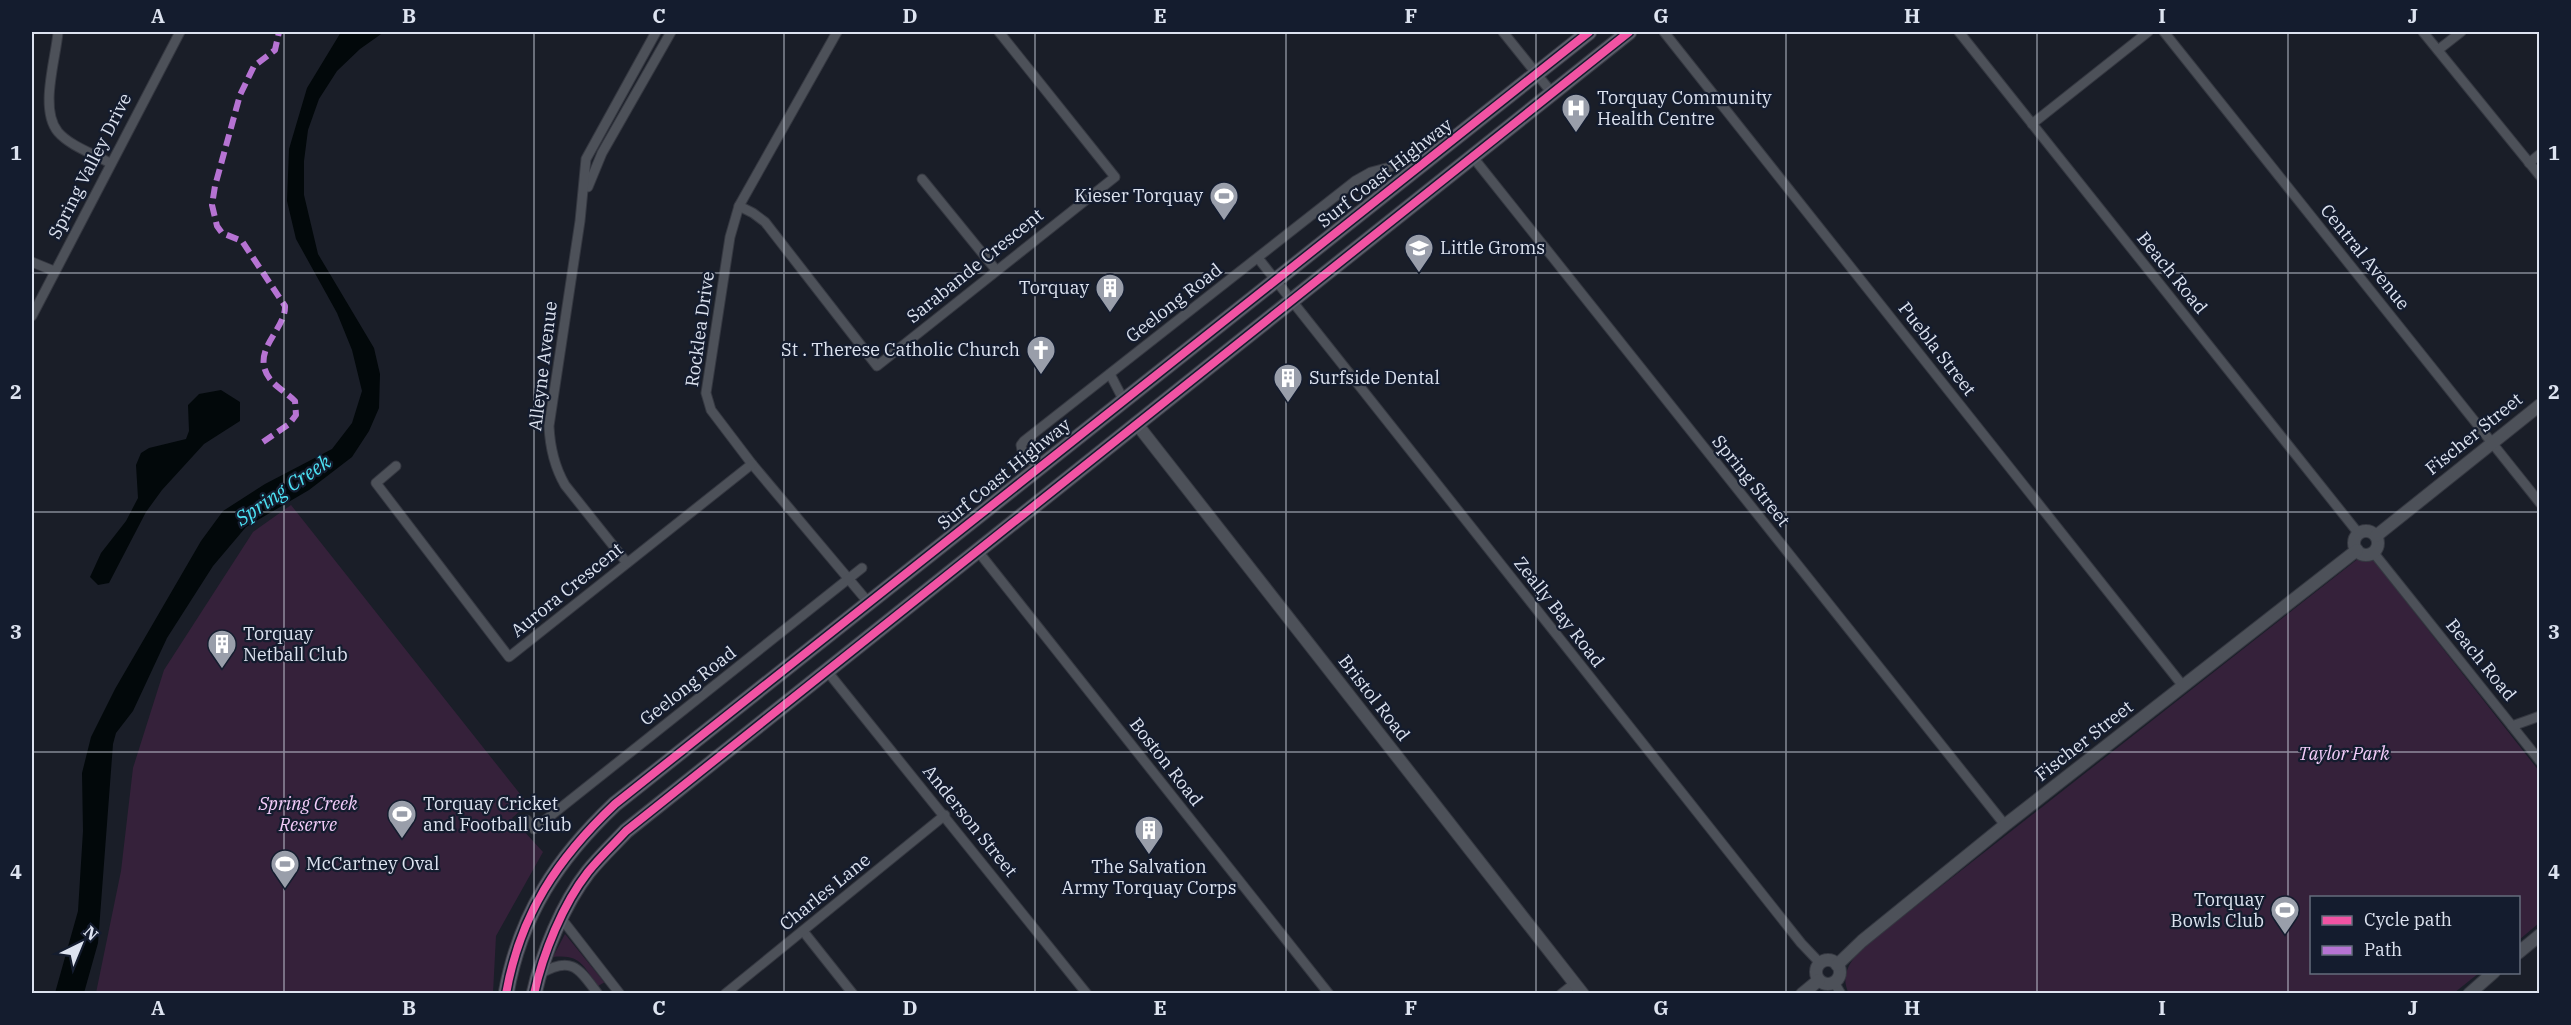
<svg xmlns="http://www.w3.org/2000/svg" width="2571" height="1025" font-family="'IBM Plex Serif',serif">
	<style>
		.green { fill: #35213a }
		.water { fill: #02080a }
		.lines { fill: none; stroke-linecap: round; stroke-linejoin: round }
		.minor-casing { stroke: #353841; stroke-width: 11 }
		.tertiary-casing { stroke: #353841; stroke-width: 14 }
		.primary-casing { stroke: #353841; stroke-width: 17 }
		.minor { stroke: #4d5159; stroke-width: 9 }
		.tertiary { stroke: #4d5159; stroke-width: 12 }
		.primary { stroke: #5c5e6b; stroke-width: 15 }
		.quiet { stroke: #b673d3; stroke-width: 6; stroke-dasharray: 12 6; stroke-linecap: butt }
		.cycleway-casing { stroke: #141c2e; stroke-width: 11 }
		.cycleway { stroke: #f153a3; stroke-width: 8 }
		.grid { fill: none; stroke: #dde3f0; stroke-width: 1.5; stroke-opacity: 0.55 }
		.labels { text-anchor: middle; stroke-width: 4.5; stroke-linejoin: round; paint-order: stroke }
		.poi-label { font-size: 18px; fill: #dde3f0; stroke: #141c2e; text-anchor: start }
		.street-label { font-size: 18px; fill: #dde3f0; stroke: #141c2e }
		.park-label { font-size: 18px; font-style: italic; fill: #f4cdfb; stroke: #141c2e }
		.water-label { font-size: 20px; font-style: italic; fill: #4ce0f2; stroke: #141c2e }
		.neatline { fill: none; stroke: #dde3f0; stroke-width: 2 }
		.grid-label { font-size: 20px; text-anchor: middle; font-weight: bold; fill: #dde3f0 }
	</style>
	<rect width="100%" height="100%" fill="#1a1e28"/>
	<g class="green">
		<polygon points="291,505 528,804 512,818 543,852 496,936 493,993 96,993 121,871 133,768 164,670 253,532"/>
		<path d="M 2359,558 L 2374,561 L 2539,771 L 2539,923 L 2519,940 L 2518,898 L 2312,898 L 2312,972 L 2479,973 L 2454,993 L 1849,994 C 1840,976 1849,964 1860,950 Z"/>
		<path d="M 565,934 L 604,982 L 605,982 L 598,986 C 583,966 581,954 553,957 Z"/>
	</g>
	<g class="water">
		<polygon points="341,32 384,32 360,49 337,71 319,99 308,130 304,161 304,195 318,254 374,348 380,374 379,408 369,431 352,457 309,490 246,527 213,566 167,638 133,711 116,733 113,744 98,943 84,993 55,993 78,911 83,831 82,773 91,737 115,689 201,541 223,511 265,484 332,449 352,423 362,391 352,350 337,313 296,239 287,201 289,149 307,88"/>
		<polygon points="221,390 240,402 240,421 204,444 162,490 146,512 109,583 98,585 90,577 101,553 126,521 138,498 136,465 141,453 149,448 186,439 189,431 188,405 199,394"/>
	</g>
	<g class="lines">
		<g class="minor-casing">
			<g id="minor">
				<path d="M 58,32 C 56,59 39,109 58,132 C 70,146 94,154 110,163"/>
				<polyline points="837,32 739,206 730,237 706,393 711,410 752,464 868,602"/>
				<polyline points="1503,32 1552,93"/>
				<polyline points="1664,32 2183,686"/>
				<polyline points="1959,32 2359,534"/>
				<polyline points="2164,32 2540,503"/>
				<polyline points="2423,32 2540,176"/>
				<polyline points="2438,50 2461,32"/>
				<polyline points="2032,124 2148,32"/>
				<polyline points="1472,156 2005,825"/>
				<polyline points="2529,163 2540,154"/>
				<polyline points="922,179 996,270"/>
				<polyline points="588,187 602,153 671,32"/>
				<polyline points="739,206 753,213 765,222 877,366 1115,177 999,32"/>
				<polyline points="1258,258 1801,943 1820,963"/>
				<polyline points="32,262 54,271"/>
				<polyline points="32,316 180,32"/>
				<polyline points="1110,374 1123,399"/>
				<polyline points="396,466 376,483 509,657 752,464"/>
				<polyline points="1037,467 1022,450 1021,445 1024,441 1355,181 1371,172 1421,159"/>
				<polyline points="977,550 1329,994"/>
				<polyline points="2373,552 2540,761"/>
				<path d="M 627,563 L 565,485 C 554,466 550,448 549,426 L 580,221 L 586,159 L 656,32"/>
				<polyline points="827,671 1087,994"/>
				<polyline points="2512,726 2540,716"/>
				<polyline points="527,820 534,829 862,568"/>
				<polyline points="561,918 620,994"/>
				<polyline points="803,931 853,994"/>
				<path d="M 540,974 C 572,955 579,969 598,994"/>
				<polyline points="1834,982 1841,994"/>
				<polyline points="725,994 945,815"/>
				<polyline points="1561,994 1575,983"/>
			</g>
		</g>
		<g class="tertiary-casing">
			<g id="tertiary">
				<polyline points="1136,423 1583,994"/>
				<circle cx="2366" cy="543" r="12"/>
				<polyline points="2376,536 2540,405"/>
				<polyline points="2518,953 2540,935"/>
				<circle cx="1828" cy="972" r="12"/>
				<polyline points="1837,965 1862,941 2005,825 2357,550"/>
				<polyline points="1802,994 1819,980"/>
				<polyline points="2469,994 2494,972"/>
			</g>
		</g>
		<g class="primary-casing">
			<g id="primary">
				<path d="M 506,994 C 520,914 558,858 615,804 L 1589,32"/>
				<path d="M 534,994 C 543,953 563,904 588,872 C 600,857 614,844 626,831 L 1629,32"/>
			</g>
		</g>
		<use href="#minor" class="minor"/>
		<use href="#tertiary" class="tertiary"/>
		<use href="#primary" class="primary"/>
		<path class="quiet" d="M 263,442 L 289,424 L 296,415 L 295,401 C 287,393 277,388 270,379 C 249,351 286,330 285,306 L 242,241 L 222,233 L 217,226 L 212,205 L 215,186 L 240,95 L 254,66 L 275,50 L 279,32"/>
		<g class="cycleway-casing">
			<g id="cycleway">
				<path d="M 506,994 C 520,914 558,858 615,804 L 1589,32"/>
				<path d="M 534,994 C 543,953 563,904 588,872 C 600,857 614,844 626,831 L 1629,32"/>
			</g>
		</g>
		<use href="#cycleway" class="cycleway"/>
	</g>
	<path class="grid" d="M 284,32 L 284,994M 534,32 L 534,994M 784,32 L 784,994M 1035,32 L 1035,994M 1286,32 L 1286,994M 1536,32 L 1536,994M 1786,32 L 1786,994M 2037,32 L 2037,994M 2288,32 L 2288,994M 32,273 L 2540,273M 32,512 L 2540,512M 32,752 L 2540,752"/>
	<defs>
		<g id="hospital-pin" transform="scale(1.5)"><path d="M0 17L-7.5 6A9.5 9.5 0 1 1 7.5 6Z" fill="#999eaa" stroke="#141c2e"/><path d="M-5-5h3v3.5h4V-5h3V5h-3V1.5h-4V5h-3Z" fill="#fff"/></g>
		<g id="stadium-pin" transform="scale(1.5)"><path d="M0 17L-7.5 6A9.5 9.5 0 1 1 7.5 6Z" fill="#999eaa" stroke="#141c2e"/><path d="M0-5a6.5 5 0 1 0 0 10a6.5 5 0 1 0 0-10ZM-3.5-1.8h7v3.6h-7Z" fill="#fff"/></g>
		<g id="school-pin" transform="scale(1.5)"><path d="M0 17L-7.5 6A9.5 9.5 0 1 1 7.5 6Z" fill="#999eaa" stroke="#141c2e"/><path d="M0-5L7-2L0 1L-7-2ZM-4 1L0 2.5L4 1V4Q0 6-4 4Z" fill="#fff"/></g>
		<g id="building-pin" transform="scale(1.5)"><path d="M0 17L-7.5 6A9.5 9.5 0 1 1 7.5 6Z" fill="#999eaa" stroke="#141c2e"/><path d="M-4-6H4V6H1V3H-1V6H-4ZM-2.5-4.3h1.7v1.8h-1.7ZM.8-4.3h1.7v1.8H.8ZM-2.5-1h1.7V.8h-1.7ZM.8-1h1.7V.8H.8Z" fill="#fff"/></g>
		<g id="church-pin" transform="scale(1.5)"><path d="M0 17L-7.5 6A9.5 9.5 0 1 1 7.5 6Z" fill="#999eaa" stroke="#141c2e"/><path d="M-1.2-6h2.4v3.5h3.3v2.4h-3.3V6h-2.4V-.1h-3.3v-2.4h3.3Z" fill="#fff"/></g>
	</defs>
	<g fill-rule="evenodd">
		<use href="#hospital-pin" x="1576" y="108"/>
		<use href="#stadium-pin" x="1224" y="196"/>
		<use href="#school-pin" x="1419" y="248"/>
		<use href="#building-pin" x="1110" y="288"/>
		<use href="#church-pin" x="1041" y="350"/>
		<use href="#building-pin" x="1288" y="378"/>
		<use href="#building-pin" x="222" y="644"/>
		<use href="#stadium-pin" x="402" y="814"/>
		<use href="#building-pin" x="1149" y="830"/>
		<use href="#stadium-pin" x="285" y="864"/>
		<use href="#stadium-pin" x="2285" y="910"/>
	</g>
	<g class="labels">
		<g class="poi-label">
			<text x="1597" y="104">Torquay Community<tspan x="1597" dy="21">Health Centre</tspan></text>
			<text x="1203" y="202" text-anchor="end">Kieser Torquay</text>
			<text x="1440" y="254">Little Groms</text>
			<text x="1089" y="294" text-anchor="end">Torquay</text>
			<text x="1020" y="356" text-anchor="end">St . Therese Catholic Church</text>
			<text x="1309" y="384">Surfside Dental</text>
			<text x="243" y="640">Torquay<tspan x="243" dy="21">Netball Club</tspan></text>
			<text x="423" y="810">Torquay Cricket<tspan x="423" dy="21">and Football Club</tspan></text>
			<text x="306" y="870">McCartney Oval</text>
			<text x="1149" y="873" text-anchor="middle">The Salvation<tspan x="1149" dy="21">Army Torquay Corps</tspan></text>
			<text x="2264" y="906" text-anchor="end">Torquay<tspan x="2264" dy="21">Bowls Club</tspan></text>
		</g>
		<g class="street-label">
			<text transform="translate(90 166) rotate(-63)" y="6">Spring Valley Drive</text>
			<text transform="translate(1385 173) rotate(-38)" y="6">Surf Coast Highway</text>
			<text transform="translate(2365 257) rotate(51)" y="6">Central Avenue</text>
			<text transform="translate(975 266) rotate(-39)" y="6">Sarabande Crescent</text>
			<text transform="translate(2172 273) rotate(51)" y="6">Beach Road</text>
			<text transform="translate(1174 303) rotate(-38)" y="6">Geelong Road</text>
			<text transform="translate(700 329) rotate(-82)" y="6">Rocklea Drive</text>
			<text transform="translate(1937 349) rotate(52)" y="6">Puebla Street</text>
			<text transform="translate(543 366) rotate(-83)" y="6">Alleyne Avenue</text>
			<text transform="translate(2474 434) rotate(-39)" y="6">Fischer Street</text>
			<text transform="translate(1004 474) rotate(-39)" y="6">Surf Coast Highway</text>
			<text transform="translate(1751 481) rotate(51)" y="6">Spring Street</text>
			<text transform="translate(567 590) rotate(-39)" y="6">Aurora Crescent</text>
			<text transform="translate(1559 612) rotate(52)" y="6">Zeally Bay Road</text>
			<text transform="translate(2481 660) rotate(51)" y="6">Beach Road</text>
			<text transform="translate(688 686) rotate(-38)" y="6">Geelong Road</text>
			<text transform="translate(1374 698) rotate(52)" y="6">Bristol Road</text>
			<text transform="translate(2084 741) rotate(-38)" y="6">Fischer Street</text>
			<text transform="translate(1166 762) rotate(52)" y="6">Boston Road</text>
			<text transform="translate(970 821) rotate(51)" y="6">Anderson Street</text>
			<text transform="translate(825 892) rotate(-39)" y="6">Charles Lane</text>
		</g>
		<g class="park-label">
			<text x="2344" y="760">Taylor Park</text>
			<text x="308" y="810">Spring Creek<tspan x="308" dy="21">Reserve</tspan></text>
		</g>
		<g class="water-label">
			<text transform="translate(283 490) rotate(-34)" y="7">Spring Creek</text>
		</g>
	</g>
	<rect width="2571" height="1025" fill="none" stroke="#141c2e" stroke-width="66"/>
	<rect x="2310" y="896" width="210" height="78" fill="#141c2e" stroke="#646c7c" stroke-width="1.5"/>
	<rect x="2322" y="916" width="30" height="9" fill="#f153a3" stroke="#646c7c" stroke-width="1.5"/>
	<text x="2364" y="926" font-size="18" fill="#dde3f0">Cycle path</text>
	<rect x="2322" y="946" width="30" height="9" fill="#b673d3" stroke="#646c7c" stroke-width="1.5"/>
	<text x="2364" y="956" font-size="18" fill="#dde3f0">Path</text>
	<g transform="translate(81 944) rotate(43)" stroke="#141c2e" stroke-width="4.5" paint-order="stroke">
	<path d="M0-4.5L10 22L0 15L-10 22Z" fill="#dde3f0"/>
	<text y="-9" font-size="16" font-weight="bold" text-anchor="middle" fill="#dde3f0">N</text>
	</g>
	<rect x="33" y="33" width="2505" height="959" class="neatline"/>
	<g class="grid-label">
		<text x="158" y="23">A</text>
		<text x="409" y="23">B</text>
		<text x="659" y="23">C</text>
		<text x="910" y="23">D</text>
		<text x="1160" y="23">E</text>
		<text x="1411" y="23">F</text>
		<text x="1661" y="23">G</text>
		<text x="1912" y="23">H</text>
		<text x="2162" y="23">I</text>
		<text x="2413" y="23">J</text>
		<text x="16" y="160">1</text>
		<text x="2554" y="160">1</text>
		<text x="16" y="399">2</text>
		<text x="2554" y="399">2</text>
		<text x="16" y="639">3</text>
		<text x="2554" y="639">3</text>
		<text x="16" y="879">4</text>
		<text x="2554" y="879">4</text>
		<text x="158" y="1015">A</text>
		<text x="409" y="1015">B</text>
		<text x="659" y="1015">C</text>
		<text x="910" y="1015">D</text>
		<text x="1160" y="1015">E</text>
		<text x="1411" y="1015">F</text>
		<text x="1661" y="1015">G</text>
		<text x="1912" y="1015">H</text>
		<text x="2162" y="1015">I</text>
		<text x="2413" y="1015">J</text>
	</g>
</svg>
